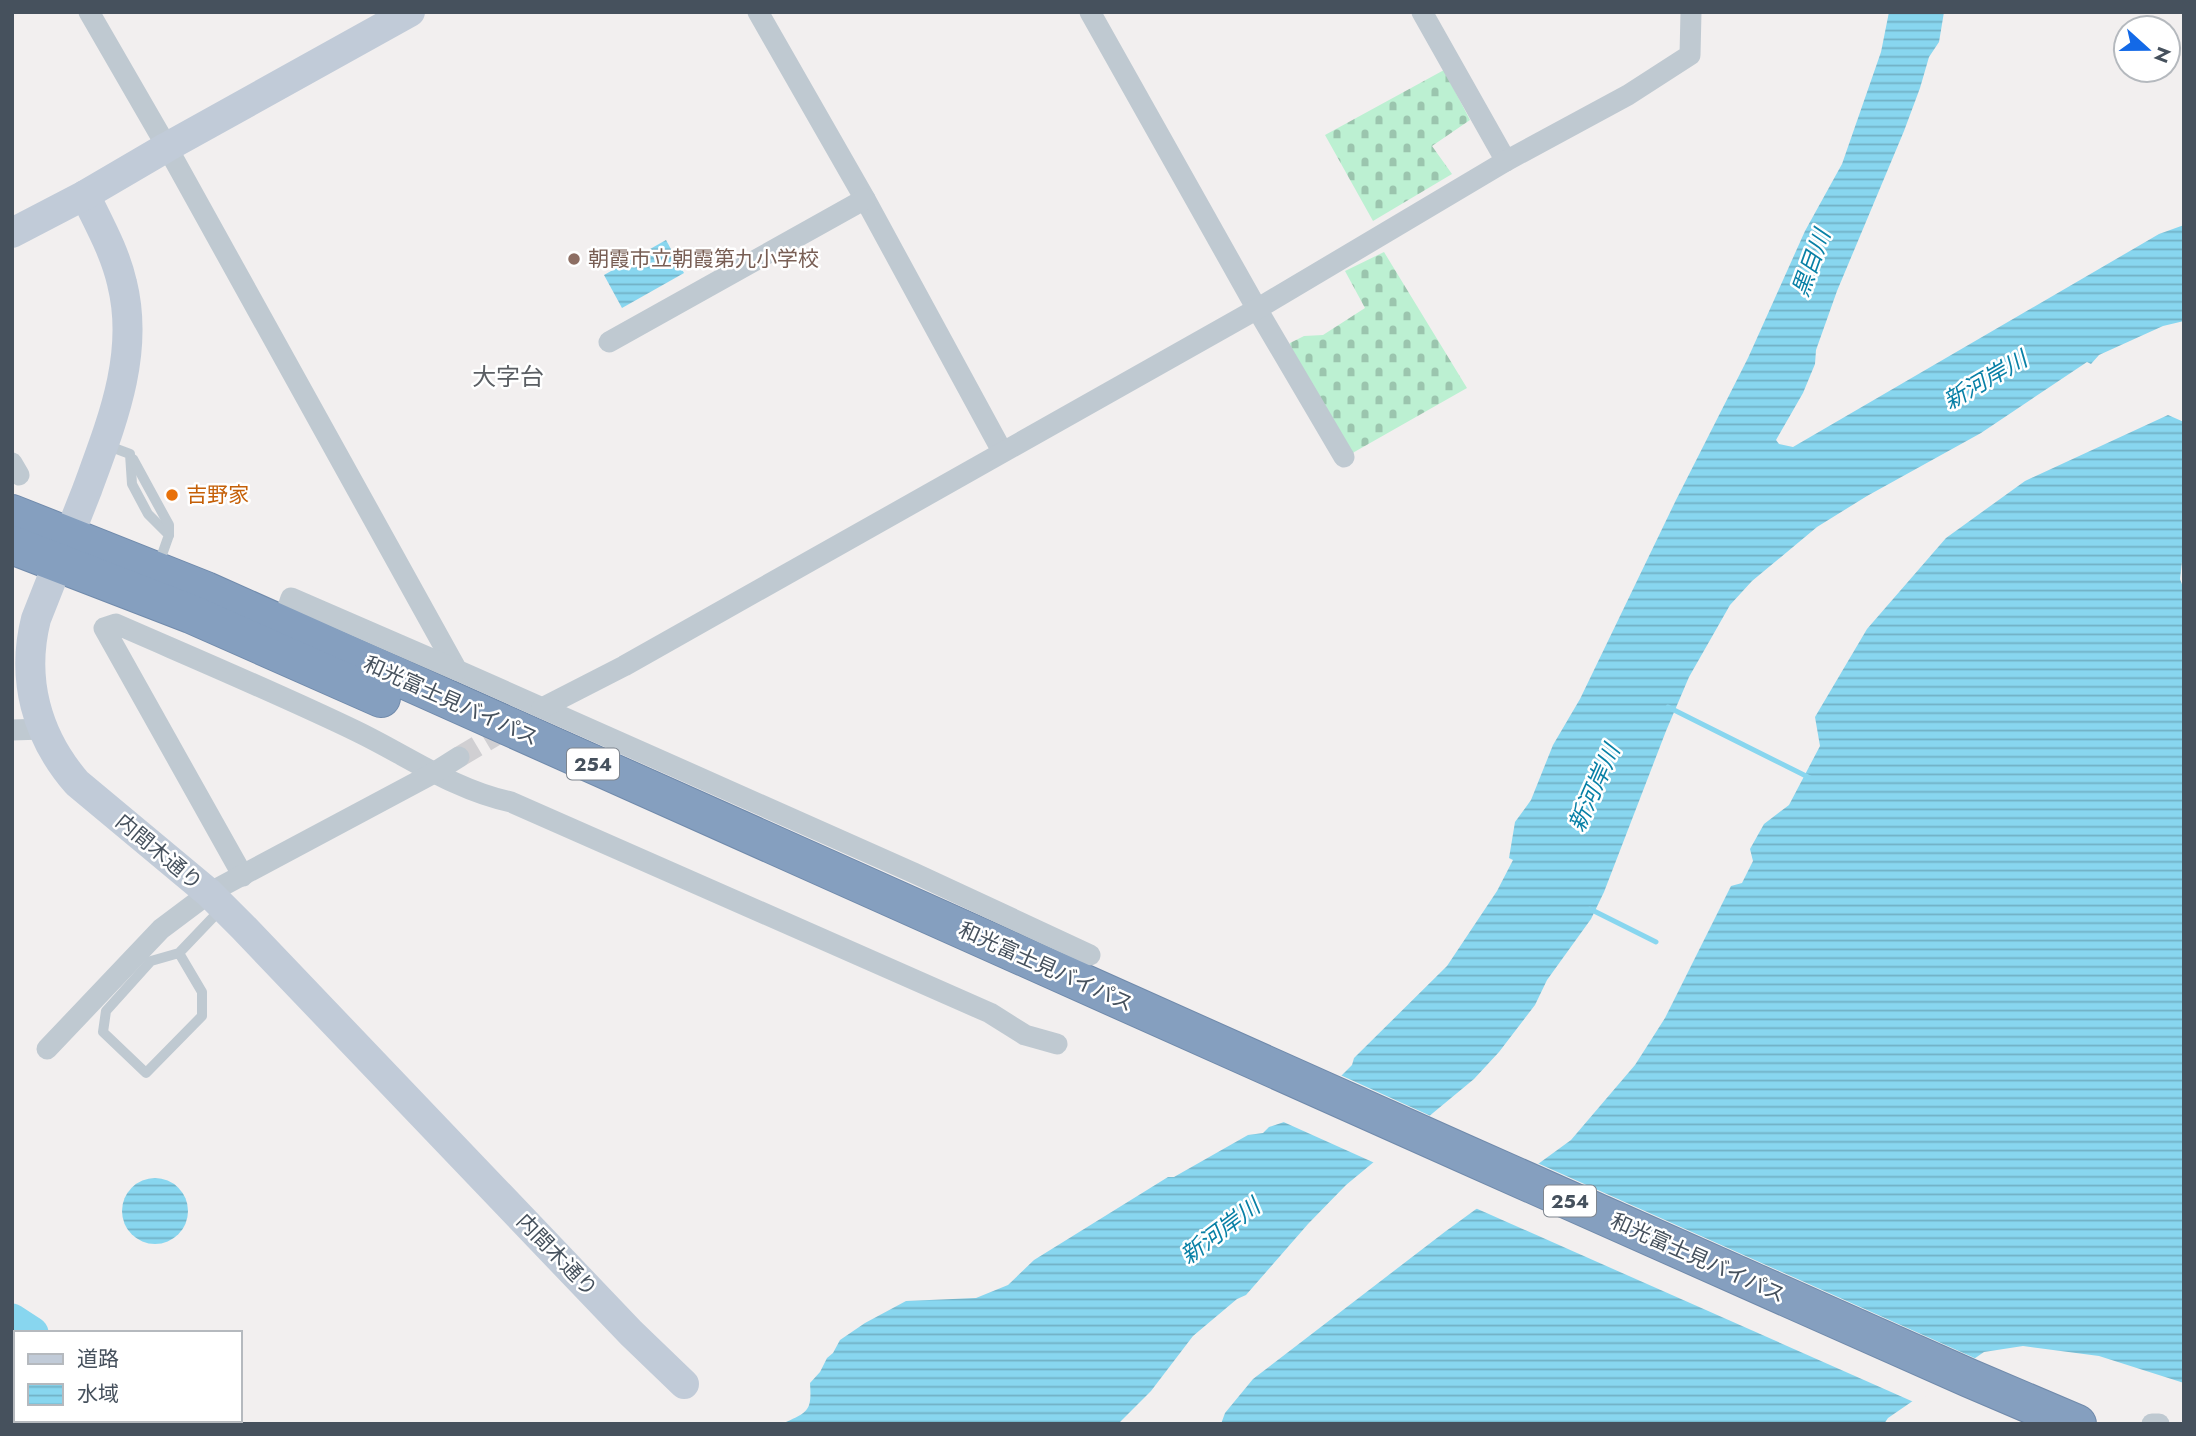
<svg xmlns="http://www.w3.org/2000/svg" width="2196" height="1436" font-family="Jost,'Noto Sans JP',sans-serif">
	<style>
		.cemetery { fill: url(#cemetery-stones) }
		.water { fill: url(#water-rules) }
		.pier { fill: #f2efef }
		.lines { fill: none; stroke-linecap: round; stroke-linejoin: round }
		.stream { stroke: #88d6ef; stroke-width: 5 }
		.river { stroke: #88d6ef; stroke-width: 33 }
		.street-tunnel { stroke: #d0cfd2; stroke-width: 21; stroke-dasharray: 21 10; stroke-linecap: butt }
		.highway-casing { stroke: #708aab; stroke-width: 40 }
		.lane { stroke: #bfc9d1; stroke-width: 10 }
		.street { stroke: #bfc9d1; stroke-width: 21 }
		.secondary { stroke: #c1cbd8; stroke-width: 30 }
		.highway { stroke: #859fbf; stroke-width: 38 }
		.education-dot { fill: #8d6e63; stroke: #fff; stroke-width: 2.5 }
		.food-dot { fill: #e8710a; stroke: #fff; stroke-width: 2.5 }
		.labels { text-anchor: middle; stroke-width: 5; stroke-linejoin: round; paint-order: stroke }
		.shield { fill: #fff; stroke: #7e858e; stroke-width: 2 }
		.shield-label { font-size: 19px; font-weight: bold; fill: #46515d }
		.education-label { font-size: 21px; fill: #785e54; stroke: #fff; text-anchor: start }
		.food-label { font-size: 21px; fill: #c56008; stroke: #fff; text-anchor: start }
		.street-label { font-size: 21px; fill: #46515d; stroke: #fff }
		.water-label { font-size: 23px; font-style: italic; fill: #0880a6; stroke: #fff }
		.quarter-label { font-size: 24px; fill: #5b5f64; stroke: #fff }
	</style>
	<defs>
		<pattern id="cemetery-stones" width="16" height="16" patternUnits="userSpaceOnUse" patternTransform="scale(1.75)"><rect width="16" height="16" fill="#bcf0d2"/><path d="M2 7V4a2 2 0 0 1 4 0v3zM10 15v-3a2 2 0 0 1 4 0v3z" fill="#9bc5ae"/></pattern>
		<pattern id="water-rules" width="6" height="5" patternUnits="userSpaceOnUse" patternTransform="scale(1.75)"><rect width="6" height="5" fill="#88d6ef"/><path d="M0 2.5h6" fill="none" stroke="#71b0c5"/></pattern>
	</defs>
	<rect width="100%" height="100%" fill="#f2efef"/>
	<g class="cemetery">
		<polygon points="1444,70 1470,120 1432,146 1452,174 1373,221 1325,135"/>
		<polygon points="1384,252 1467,388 1349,455 1289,348 1290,343 1304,336 1323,335 1365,308 1345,271"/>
	</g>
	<g class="water">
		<path d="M 1889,12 L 1944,12 L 1939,42 L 1929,57 L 1920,88 L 1904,131 L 1837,291 L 1816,350 L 1815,364 L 1803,393 L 1776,440 L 1779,444 L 1793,447 L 2135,248 L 2159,234 L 2184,225 L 2184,321 L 2163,326 L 2099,355 L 2091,364 L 2087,362 L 1981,433 L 1867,496 L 1817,527 L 1752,581 L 1730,605 L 1689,677 L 1666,731 L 1604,892 L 1591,919 L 1547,980 L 1535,1005 L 1499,1052 L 1474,1079 L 1346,1185 L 1308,1224 L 1246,1295 L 1237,1299 L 1193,1336 L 1151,1391 L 1118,1424 L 782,1424 C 808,1412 812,1412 810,1383 L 820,1372 L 827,1358 L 833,1353 L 840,1340 L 865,1323 L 906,1301 L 976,1298 L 1008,1285 L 1034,1260 L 1168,1177 L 1174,1177 L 1248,1135 L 1263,1133 L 1269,1127 L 1287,1121 L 1337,1080 L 1352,1065 L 1354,1058 L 1447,966 L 1497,891 L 1513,860 L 1509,858 L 1515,822 L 1531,800 L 1553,745 L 1580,699 L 1676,500 L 1748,358 L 1805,231 L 1842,164 L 1881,52 Z"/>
		<polygon points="666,240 684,273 622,308 604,275"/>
		<polygon points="2168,415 2184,422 2184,544 2180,579 2184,590 2184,1383 2099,1356 2023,1346 1984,1352 1888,1418 1884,1424 1221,1424 1225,1413 1253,1379 1446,1231 1571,1140 1635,1065 1665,1018 1731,886 1742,883 1753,861 1750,849 1764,824 1789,805 1820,746 1815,717 1867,629 1946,538 2025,481"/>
		<circle cx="155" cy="1211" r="33"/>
	</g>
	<g class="pier">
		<polygon points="1338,1074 1433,1117 1377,1164 1279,1120 1286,1118"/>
		<polygon points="1535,1162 1979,1360 1916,1403 1473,1207"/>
	</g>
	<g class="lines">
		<g class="stream">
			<polyline points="1668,707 1810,778"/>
			<polyline points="1590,909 1656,942"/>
		</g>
		<g class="river">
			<polyline points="12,1320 32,1333"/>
			<polyline points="154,1420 158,1424"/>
		</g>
		<polyline class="street-tunnel" points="459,757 513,725"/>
		<g class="highway-casing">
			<g id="highway">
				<polyline points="12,514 206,591 1465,1154 1969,1378 2077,1424"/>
				<polyline points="12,545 191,614 381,698"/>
			</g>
		</g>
		<g class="lane">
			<polyline points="106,445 130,454 132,484 148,514 169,535 158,566"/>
			<polyline points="133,459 169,525 169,535"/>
			<polyline points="179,953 151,961 106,1011 103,1032 146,1073 202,1016 202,992 179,953 221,909"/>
		</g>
		<g class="street">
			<polyline points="89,12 167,147 457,670 914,873 1090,955"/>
			<polyline points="758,12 865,199 1002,451"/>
			<polyline points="1090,12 1257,309 1344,457"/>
			<polyline points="1422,12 1506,161"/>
			<polyline points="609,342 865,199"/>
			<polyline points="12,463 19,475"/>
			<polyline points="282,625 291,598 457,670"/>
			<polyline points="542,708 624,666 1257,309 1506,161 1628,95 1690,55 1691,12"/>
			<polyline points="12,730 43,729"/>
			<path d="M 243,876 L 104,628 L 116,624 C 196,659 277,693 356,731 C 408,756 454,790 511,802 L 990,1013 L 1025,1035 L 1057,1044"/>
			<polyline points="47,1049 161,929 209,893 432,774 459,757"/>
			<polyline points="2152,1424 2159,1424"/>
		</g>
		<g class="secondary">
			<path d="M 85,195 C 99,224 115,252 122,283 C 140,355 111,424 87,490 C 70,533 53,576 36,619 C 21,678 36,736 77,783 L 209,893 L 243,927 L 631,1333 L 684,1384"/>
			<polyline points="12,233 85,195 167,147 410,12"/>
		</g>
		<use href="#highway" class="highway"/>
	</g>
	<circle class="education-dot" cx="574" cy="259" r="7"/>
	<circle class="food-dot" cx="172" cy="495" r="7"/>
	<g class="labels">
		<g class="shield">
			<rect x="567" y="748.5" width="52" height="31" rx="5"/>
			<rect x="1544" y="1185.5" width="52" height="31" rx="5"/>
		</g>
		<g class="shield-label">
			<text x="593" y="771">254</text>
			<text x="1570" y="1208">254</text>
		</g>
		<g class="education-label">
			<text x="588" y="266">朝霞市立朝霞第九小学校</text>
		</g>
		<g class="food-label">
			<text x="186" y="502">吉野家</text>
		</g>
		<g class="street-label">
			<text transform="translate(451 701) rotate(24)" y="7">和光富士見バイパス</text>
			<text transform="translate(159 852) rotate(40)" y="7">内間木通り</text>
			<text transform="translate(1046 967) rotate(24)" y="7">和光富士見バイパス</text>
			<text transform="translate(557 1255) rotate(46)" y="7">内間木通り</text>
			<text transform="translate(1698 1258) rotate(24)" y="7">和光富士見バイパス</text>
		</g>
		<g class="water-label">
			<text transform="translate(1811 263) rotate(-70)" y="8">黒目川</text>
			<text transform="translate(1985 380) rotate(-30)" y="8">新河岸川</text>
			<text transform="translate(1594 788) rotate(-66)" y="8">新河岸川</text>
			<text transform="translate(1220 1231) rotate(-37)" y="8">新河岸川</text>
		</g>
		<g class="quarter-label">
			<text x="508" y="385">大字台</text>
		</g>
	</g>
	<rect width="2196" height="1436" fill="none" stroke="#46515d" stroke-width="28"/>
	<rect x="14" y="1331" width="228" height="91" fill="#ffffff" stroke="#b5b9be" stroke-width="2"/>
	<rect x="28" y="1354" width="35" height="10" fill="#c1cbd8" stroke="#b5b9be" stroke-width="2"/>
	<text x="77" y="1366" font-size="21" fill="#46515d">道路</text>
	<rect x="28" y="1384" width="35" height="21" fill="url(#water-rules)" stroke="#b5b9be" stroke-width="2"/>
	<text x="77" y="1401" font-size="21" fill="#46515d">水域</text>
	<g transform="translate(2147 49) rotate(111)"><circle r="33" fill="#ffffff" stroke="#b5b9be" stroke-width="2"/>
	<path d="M0-5L12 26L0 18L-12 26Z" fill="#1369e7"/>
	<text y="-10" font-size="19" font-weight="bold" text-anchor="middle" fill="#46515d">N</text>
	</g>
</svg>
